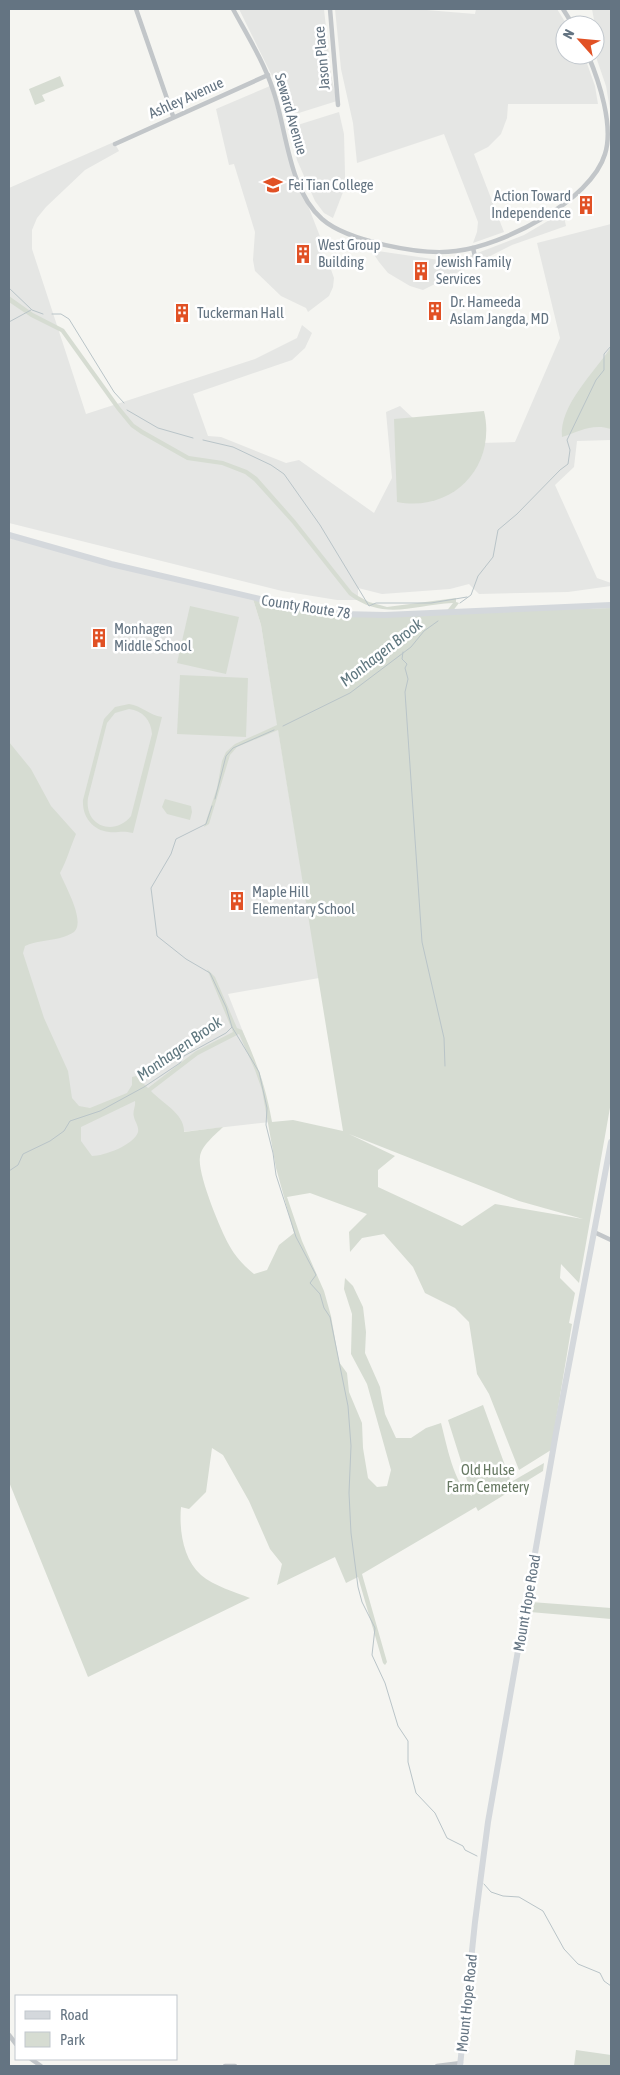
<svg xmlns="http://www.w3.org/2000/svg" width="620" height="2075" font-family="'Asap Condensed',sans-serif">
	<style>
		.built { fill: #e5e6e4 }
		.green { fill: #d6dcd2; fill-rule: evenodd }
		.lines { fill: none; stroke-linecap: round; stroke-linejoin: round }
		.stream { stroke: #b9c4c8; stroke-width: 1 }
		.street { stroke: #c2c6c9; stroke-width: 4.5 }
		.secondary { stroke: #d4d8dc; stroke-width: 6 }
		.labels { text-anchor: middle; stroke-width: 5; stroke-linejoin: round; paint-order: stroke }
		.street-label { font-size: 15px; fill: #647482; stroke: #fff }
		.poi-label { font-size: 15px; fill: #647482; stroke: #fff; text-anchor: start }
		.park-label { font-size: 15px; fill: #677963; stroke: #fff }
		.water-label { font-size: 16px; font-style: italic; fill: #5f777f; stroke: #fff }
	</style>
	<rect width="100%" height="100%" fill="#f5f5f1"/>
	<g class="built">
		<polygon points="239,9 324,9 331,75 337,101 286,117 277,86"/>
		<polygon points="335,9 414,9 475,14 476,9 557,9 567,25 565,25 565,55 584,55 595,86 598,104 508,104 507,118 501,134 488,147 474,154 504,232 473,243 477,232 478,222 444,134 357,163 353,123 341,69"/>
		<polygon points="592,9 611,9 611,115 606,86 595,54 595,25"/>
		<polygon points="270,86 293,167 321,239 319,250 327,258 334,278 333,287 329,296 308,312 306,308 281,296 255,271 253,260 255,232 234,164 229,165 216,109"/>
		<polygon points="339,112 344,134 345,174 345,187 333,218 324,213 315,201 297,160 288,128"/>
		<polygon points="114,142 119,151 85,170 46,207 37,218 32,230 32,249 86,414 255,359 297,338 302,325 312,333 305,348 292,360 193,394 208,436 221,437 286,463 299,460 374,513 392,478 386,412 400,406 441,444 515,442 560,338 537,243 611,224 611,440 577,441 574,467 555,485 597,578 611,583 611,586 568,592 479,594 469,584 450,589 382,594 358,588 358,600 337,600 282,591 9,523 9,188"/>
		<polygon points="563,212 566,226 512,245 423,290 410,286 388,273 379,262 371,250 446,261 462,259 524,235"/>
		<polygon points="9,538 253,599 261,625 319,978 228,994 262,1080 270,1122 173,1133 9,1290"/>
	</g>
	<g class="green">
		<polygon points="60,76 64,86 42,95 45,101 35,105 29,89"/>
		<path d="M 9,296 L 33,313 L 64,329 L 120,407 L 134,424 L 143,430 L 189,456 L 223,461 L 247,470 L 257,477 L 295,520 L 352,592 L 358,596 L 369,602 L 387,607 L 456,598 L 456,602 L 459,603 L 452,612 L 611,608 L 611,1102 L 579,1283 L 561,1264 L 560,1278 L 575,1293 L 569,1323 L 572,1324 L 551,1450 L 519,1470 L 489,1394 L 477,1374 L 469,1322 L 455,1308 L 425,1293 L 413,1267 L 384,1234 L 362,1238 L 350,1252 L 349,1232 L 367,1214 L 310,1193 L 287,1197 L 302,1241 L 324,1291 L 331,1316 L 339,1362 L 347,1373 L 349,1392 L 362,1423 L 363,1448 L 368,1478 L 377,1487 L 387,1486 L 391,1470 L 367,1384 L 351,1354 L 352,1314 L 344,1289 L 345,1278 L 353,1286 L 363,1307 L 366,1332 L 365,1353 L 380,1387 L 385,1414 L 396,1438 L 411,1438 L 426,1428 L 441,1423 C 446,1441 454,1487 472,1496 L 448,1420 L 483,1405 L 511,1482 L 544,1463 L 543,1471 L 478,1511 L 476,1507 L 362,1574 L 387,1662 L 385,1665 L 383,1663 L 358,1577 L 346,1583 L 335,1557 L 277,1585 L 282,1564 L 270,1549 L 249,1501 L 223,1455 L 212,1448 L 206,1492 L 189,1509 L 181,1507 C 179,1530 183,1559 201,1575 C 214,1586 235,1592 250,1598 L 88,1677 L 9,1482 L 9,742 L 31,769 L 51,806 L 76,834 C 70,848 67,860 60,873 C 65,886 86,921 74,932 C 71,934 64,937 60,938 C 48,941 36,941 25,946 L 23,953 L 44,1018 L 68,1071 L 72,1098 L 79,1106 L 90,1108 L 127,1093 L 132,1085 L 132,1077 L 136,1076 L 148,1088 L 196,1051 L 233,1032 L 207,969 L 215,977 L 237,1028 L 242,1030 C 257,1063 266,1087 272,1122 L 293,1120 L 343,1131 L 278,730 L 237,747 L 230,755 L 209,824 L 204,827 L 217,788 L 222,761 L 226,752 L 235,744 L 277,725 L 261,625 L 253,599 L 316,612 L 445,613 L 453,603 C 413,605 385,621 349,595 L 292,523 L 254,481 L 245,474 L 222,465 L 187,460 L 141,434 L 131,427 L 117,410 L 61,332 L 31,317 L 9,302 ZM 239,1034 L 255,1070 L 262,1090 L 276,1168 L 294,1233 L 279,1245 L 267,1270 L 254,1274 C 244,1266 235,1256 229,1245 C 220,1229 197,1173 200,1157 C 201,1146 215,1135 223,1127 L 184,1132 C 185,1114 162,1103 151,1091 L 198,1055 ZM 135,1101 C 136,1106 132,1112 134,1117 C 135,1122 139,1126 138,1132 C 134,1145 104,1156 92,1156 L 81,1141 L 81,1127 ZM 349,1134 L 519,1201 L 583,1219 L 495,1204 L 462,1226 L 378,1187 L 378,1170 L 395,1156 Z"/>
		<path d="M 611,347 L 611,429 C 593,423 579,431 562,437 C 559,405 595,372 611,347 Z"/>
		<path d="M 484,411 C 497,466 453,513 397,502 L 394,419 Z"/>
		<polygon points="190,606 239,617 226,674 177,663"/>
		<polygon points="180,675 248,678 246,737 177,734"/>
		<path d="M 129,704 C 142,706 149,715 162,717 L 133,833 C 121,830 119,833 109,832 C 92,830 82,816 83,800 L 104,719 L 115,707 ZM 129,709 C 143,711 151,720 152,734 L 131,816 C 114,837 84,826 88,798 L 107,723 L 115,713 Z"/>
		<polygon points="165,799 191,806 192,812 190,820 167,814 162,807"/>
		<polygon points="531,1602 611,1608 611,1619 530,1612"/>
		<polygon points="576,2050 611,2055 611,2066 574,2066"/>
	</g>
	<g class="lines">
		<g class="stream">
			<polyline points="9,288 32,310 43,314"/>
			<polyline points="52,314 61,314 69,319 114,392 124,403"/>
			<polyline points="9,322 31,310"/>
			<polyline points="127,410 158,428 193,438"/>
			<polyline points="203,440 233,447 271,465 284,474 320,525 369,606 376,603 431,603 467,597"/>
			<polyline points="460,603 471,595 478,576 493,557 498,530 517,514 560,470 568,464 570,450 567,440 596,380 604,370 604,354 611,346"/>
			<polyline points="403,652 402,659 407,664 405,668 408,679 405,692 422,942 444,1038 445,1066"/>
			<polyline points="283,726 350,693 411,647 424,631 438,621"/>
			<polyline points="215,799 226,756 233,748 274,730"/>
			<polyline points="232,1027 259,1072 267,1108 266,1125 273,1153 276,1175 296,1237 316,1275 310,1283 320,1294 324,1308 330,1317 348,1406 351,1446 349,1493 351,1533 358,1587 362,1602 375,1628 372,1655 385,1683 398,1726 408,1741 408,1762 416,1793 435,1813 447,1838 463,1846 465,1850 477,1856"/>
			<polyline points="9,1171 18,1165 23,1154 50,1141 64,1131 70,1121 100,1111 144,1087 180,1063 184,1056 226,1033 232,1027 226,1007 210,973 186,959 157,936 151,888 171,854 176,839 206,824 212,806"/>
			<polyline points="484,1884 491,1892 503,1896 519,1897 543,1911 564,1949 578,1964 600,1973 604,1981 611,1986"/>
		</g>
		<g class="street">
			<polyline points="136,9 173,116"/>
			<path d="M 233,9 C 247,35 264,62 273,90 C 287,130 288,189 322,219 C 347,241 422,256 456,251 C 502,246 591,201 605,154 C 614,126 599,81 588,55"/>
			<polyline points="330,9 338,105"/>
			<polyline points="563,9 573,25"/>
			<polyline points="115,144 268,75"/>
			<polyline points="473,248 477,265"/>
			<polyline points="594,1232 611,1240"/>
			<polyline points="9,2035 16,2044"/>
			<polyline points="31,2059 41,2066"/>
			<polyline points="225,2066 235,2066"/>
			<polyline points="437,2066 461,2063"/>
		</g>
		<g class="secondary">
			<polyline points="9,535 111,564 307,610 341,614 385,615 611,605"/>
			<polyline points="460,2066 475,1922 488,1822 556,1433 611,1142"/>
		</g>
	</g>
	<defs>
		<g id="university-bare" transform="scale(1.5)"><path d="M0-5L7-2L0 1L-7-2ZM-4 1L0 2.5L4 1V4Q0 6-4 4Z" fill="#e15125" stroke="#fff" stroke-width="2.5" paint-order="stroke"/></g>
		<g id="building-bare" transform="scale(1.5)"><path d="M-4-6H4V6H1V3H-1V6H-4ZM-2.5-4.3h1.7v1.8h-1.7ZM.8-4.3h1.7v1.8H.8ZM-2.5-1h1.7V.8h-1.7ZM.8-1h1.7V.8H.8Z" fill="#e15125" stroke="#fff" stroke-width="2.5" paint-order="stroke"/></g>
	</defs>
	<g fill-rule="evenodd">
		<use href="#university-bare" x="273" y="185"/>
		<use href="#building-bare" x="586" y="205"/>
		<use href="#building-bare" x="303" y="254"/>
		<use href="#building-bare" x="421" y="271"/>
		<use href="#building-bare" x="435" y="311"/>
		<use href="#building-bare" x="182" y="313"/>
		<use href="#building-bare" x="99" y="638"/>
		<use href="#building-bare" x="237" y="901"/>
	</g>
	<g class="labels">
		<g class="street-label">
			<text transform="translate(322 58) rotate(-95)" y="5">Jason Place</text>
			<text transform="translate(186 98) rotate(-24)" y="5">Ashley Avenue</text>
			<text transform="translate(291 114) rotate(74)" y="5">Seward Avenue</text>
			<text transform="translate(306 607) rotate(9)" y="5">County Route 78</text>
			<text transform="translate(527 1603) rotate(-80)" y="5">Mount Hope Road</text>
			<text transform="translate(467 2003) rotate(-84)" y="5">Mount Hope Road</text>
		</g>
		<g class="poi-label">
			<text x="288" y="190">Fei Tian College</text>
			<text x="571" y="201" text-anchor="end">Action Toward<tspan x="571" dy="17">Independence</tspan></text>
			<text x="318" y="250">West Group<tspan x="318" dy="17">Building</tspan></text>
			<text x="436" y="267">Jewish Family<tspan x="436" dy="17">Services</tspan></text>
			<text x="450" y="307">Dr. Hameeda<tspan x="450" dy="17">Aslam Jangda, MD</tspan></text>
			<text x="197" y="318">Tuckerman Hall</text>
			<text x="114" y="634">Monhagen<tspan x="114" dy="17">Middle School</tspan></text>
			<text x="252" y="897">Maple Hill<tspan x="252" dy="17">Elementary School</tspan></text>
		</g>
		<g class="park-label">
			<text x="488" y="1475">Old Hulse<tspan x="488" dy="17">Farm Cemetery</tspan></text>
		</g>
		<g class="water-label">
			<text transform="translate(381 652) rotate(-38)" y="6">Monhagen Brook</text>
			<text transform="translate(179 1048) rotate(-35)" y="6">Monhagen Brook</text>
		</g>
	</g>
	<rect width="620" height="2075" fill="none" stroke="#647482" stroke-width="20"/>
	<rect x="15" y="1995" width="162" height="65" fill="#ffffff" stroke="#c1c7cd"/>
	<rect x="25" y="2011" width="25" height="8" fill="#d4d8dc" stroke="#c1c7cd"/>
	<text x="60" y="2020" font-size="15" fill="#647482">Road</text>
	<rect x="25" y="2032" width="25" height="15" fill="#d6dcd2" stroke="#c1c7cd"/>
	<text x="60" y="2045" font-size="15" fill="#647482">Park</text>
	<g transform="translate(580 40) rotate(297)"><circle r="24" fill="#ffffff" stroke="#c1c7cd"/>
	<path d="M0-4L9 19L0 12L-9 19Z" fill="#e15125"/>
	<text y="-8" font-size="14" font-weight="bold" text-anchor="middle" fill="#647482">N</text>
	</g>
</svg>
